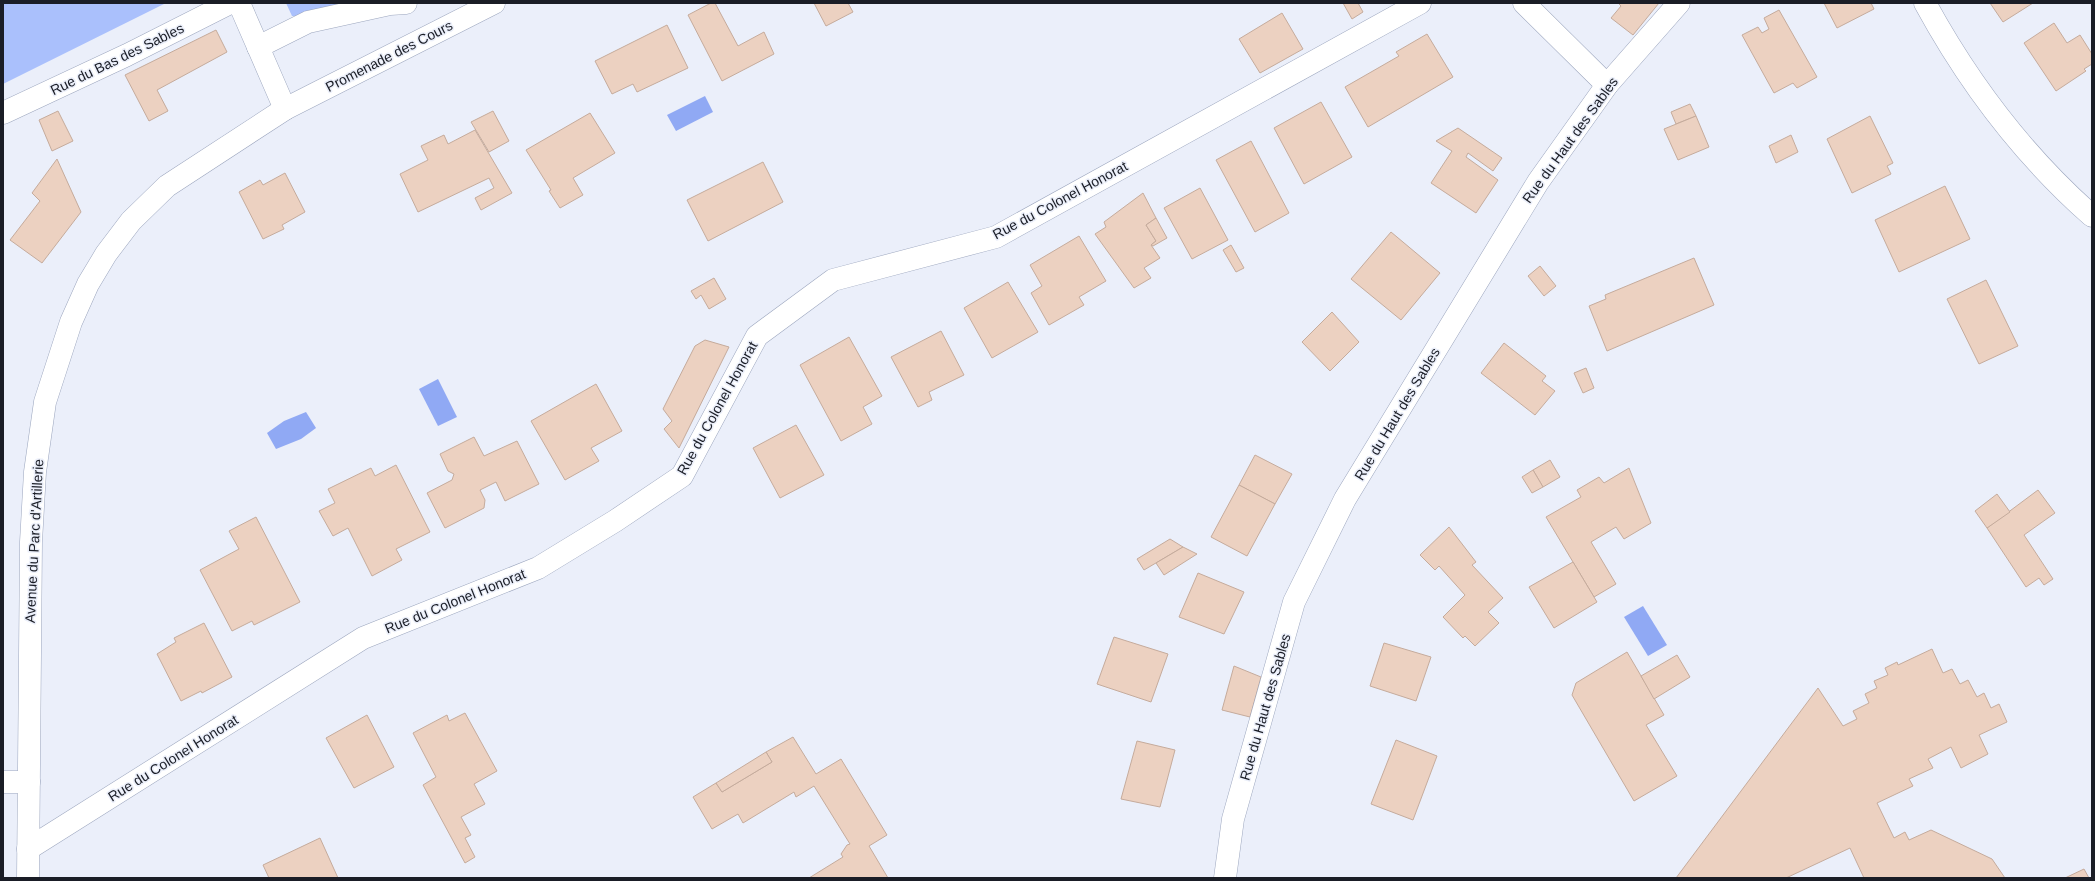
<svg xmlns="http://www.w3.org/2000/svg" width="2095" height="881" font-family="Arial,sans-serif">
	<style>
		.green { fill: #aac0fc }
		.water { fill: #90a9f4 }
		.building { fill: #ecd1c1; stroke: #c5ab9c }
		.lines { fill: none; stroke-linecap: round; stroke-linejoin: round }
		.minor-casing { stroke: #9ca6be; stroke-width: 23 }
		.minor { stroke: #fff; stroke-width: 22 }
		.labels { text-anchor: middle; stroke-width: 3; stroke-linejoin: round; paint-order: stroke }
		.street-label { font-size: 14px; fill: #1a1d26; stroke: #ebeffa }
	</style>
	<rect width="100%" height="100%" fill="#ebeffa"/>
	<g class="green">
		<polygon points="3,3 166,3 3,84"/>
		<polygon points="286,3 355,3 308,16 292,16"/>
	</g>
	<g class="water">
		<polygon points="705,96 713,112 676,131 667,115"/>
		<polygon points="438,379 457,417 438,426 419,389"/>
		<polygon points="306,412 316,428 301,439 276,449 267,433 284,421"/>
		<polygon points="1643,606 1667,645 1648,656 1624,617"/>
	</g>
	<g class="building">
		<polygon points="711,3 715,3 738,46 764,32 774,54 722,81 688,15"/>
		<polygon points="814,3 848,3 853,12 826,26"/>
		<polygon points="1343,3 1358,3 1363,12 1352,19"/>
		<polygon points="1618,3 1659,3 1633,35 1611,18 1621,6"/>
		<polygon points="1824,3 1871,3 1874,9 1837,28"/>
		<polygon points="1990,3 2033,3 2003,22"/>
		<polygon points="1779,10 1817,77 1797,88 1793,83 1774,93 1742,35 1758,27 1762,33 1769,29 1764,18"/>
		<polygon points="1282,13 1303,49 1260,73 1239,39"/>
		<polygon points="2054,23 2067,43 2080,35 2092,54 2092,64 2084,69 2086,71 2056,91 2024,43"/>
		<polygon points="667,25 688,68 637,92 633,84 612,94 595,61"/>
		<polygon points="216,30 227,52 157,90 168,111 149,121 125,75"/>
		<polygon points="1427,34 1453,77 1368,127 1345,87 1399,56 1396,52"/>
		<polygon points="1321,102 1352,157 1304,184 1274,128"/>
		<polygon points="1690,104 1696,116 1676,124 1671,112"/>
		<polygon points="58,111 73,141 52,151 39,120"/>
		<polygon points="493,111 509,141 489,152 471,122"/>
		<polygon points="590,113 615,153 573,178 583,195 560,208 549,191 551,190 526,150"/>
		<polygon points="1696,116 1709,147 1678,160 1664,129"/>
		<polygon points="1870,116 1893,163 1887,166 1891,174 1852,193 1827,139"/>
		<polygon points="1458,128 1502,158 1493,171 1468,153 1466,157 1498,180 1476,213 1431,183 1452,151 1436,141"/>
		<polygon points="475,130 512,193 481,210 475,198 494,188 489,178 418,212 400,174 428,160 421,146 444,135 448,144"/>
		<polygon points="1791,135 1798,152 1776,163 1769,146"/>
		<polygon points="1251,141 1289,213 1255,232 1216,160"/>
		<polygon points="57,159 81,212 42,263 10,240 40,201 32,193"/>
		<polygon points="763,162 783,202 708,241 687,200"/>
		<polygon points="285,173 305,212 282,225 284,229 263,239 239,192 260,180 263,185"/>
		<polygon points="1945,186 1970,239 1899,272 1875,220"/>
		<polygon points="1200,188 1228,240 1192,259 1164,208"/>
		<polygon points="1143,193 1156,218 1146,225 1156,241 1151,245 1160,258 1144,268 1151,278 1134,288 1095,234 1106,227 1104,222"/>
		<polygon points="1156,218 1167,238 1153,246 1151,245 1156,241 1146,225"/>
		<polygon points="1391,232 1440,273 1401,320 1351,279"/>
		<polygon points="1079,236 1106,281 1079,297 1084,305 1049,325 1031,293 1042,286 1030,265"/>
		<polygon points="1231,245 1244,268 1236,272 1223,250"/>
		<polygon points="1694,258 1714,305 1607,351 1589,306 1606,299 1605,295"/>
		<polygon points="1540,266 1556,286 1544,296 1528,276"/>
		<polygon points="714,278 726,299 709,309 701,295 696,299 691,291"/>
		<polygon points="1986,280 2018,346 1979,364 1947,299"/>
		<polygon points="1008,282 1038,332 992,358 964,308"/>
		<polygon points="1332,312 1359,342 1330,371 1302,342"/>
		<polygon points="941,331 964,375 929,392 932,400 918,407 891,357"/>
		<polygon points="849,337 882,396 863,407 872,424 841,441 800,365"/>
		<polygon points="705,340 729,347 679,448 664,429 672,421 663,409 695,346"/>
		<polygon points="1504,343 1546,376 1542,381 1555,391 1535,415 1481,373"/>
		<polygon points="1586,368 1594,388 1583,393 1574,373"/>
		<polygon points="596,384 622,431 591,448 599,461 565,480 531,421"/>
		<polygon points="796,425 824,475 780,498 753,448"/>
		<polygon points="474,437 484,456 517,441 539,484 505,501 496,482 480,490 485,500 484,508 445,528 427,493 452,480 454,474 448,471 440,454"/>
		<polygon points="1255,455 1292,474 1275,504 1239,485"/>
		<polygon points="1550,460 1560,477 1543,487 1533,470"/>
		<polygon points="396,465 430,532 396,549 402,560 372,576 348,528 333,536 319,511 335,503 328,489 371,468 375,476"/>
		<polygon points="1629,468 1651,523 1624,539 1616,527 1591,542 1616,584 1594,597 1546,517 1581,497 1577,490 1599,477 1604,483"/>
		<polygon points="1533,470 1543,487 1532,493 1522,477"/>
		<polygon points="1239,485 1275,504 1247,556 1211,537"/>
		<polygon points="2038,490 2055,513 2024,535 2053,579 2044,585 2039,578 2026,587 1987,528"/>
		<polygon points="1997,494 2010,512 1987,528 1975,511"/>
		<polygon points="256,517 300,602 254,625 252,621 232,631 200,570 239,549 229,531"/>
		<polygon points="1449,527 1476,562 1472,565 1503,598 1488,612 1499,623 1475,646 1465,636 1463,638 1443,617 1465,595 1439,566 1435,570 1420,555"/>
		<polygon points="1170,539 1183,547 1144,570 1137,559"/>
		<polygon points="1183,547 1197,554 1164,575 1156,563"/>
		<polygon points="1573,562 1597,602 1554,628 1529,587"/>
		<polygon points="1198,573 1244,592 1224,634 1179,617"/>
		<polygon points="204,623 232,677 202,693 201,691 181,701 157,654 176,642 174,638"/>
		<polygon points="1114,637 1168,654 1151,702 1097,684"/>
		<polygon points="1384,643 1431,657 1416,701 1370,686"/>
		<polygon points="1932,649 1943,673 1952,669 1960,684 1968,680 1977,697 1984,693 1991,708 1999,704 2007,722 1979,735 1988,754 1961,768 1951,747 1928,759 1933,768 1909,779 1913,786 1877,803 1894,838 1905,832 1909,840 1931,830 1992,859 2005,878 1864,878 1850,848 1786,878 1676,878 1818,688 1843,726 1857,719 1853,711 1869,703 1865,694 1877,688 1874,681 1888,675 1885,668 1897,662 1898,665"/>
		<polygon points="1627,652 1664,715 1646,725 1677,776 1634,801 1572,695 1576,683"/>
		<polygon points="1677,655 1690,677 1654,699 1641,676"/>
		<polygon points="1234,666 1261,677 1250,717 1222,710"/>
		<polygon points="465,713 497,771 474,784 485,804 461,817 471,835 465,838 475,857 465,863 423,785 436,777 413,733 447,715 449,721"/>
		<polygon points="367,715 394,767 354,788 326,738"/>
		<polygon points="793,737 816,774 841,759 887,835 869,846 888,878 809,878 843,857 841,854 847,845 850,844 814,786 796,797 794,792 743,823 738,814 712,829 693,797 716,783 722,792 772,762 766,752"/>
		<polygon points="1396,740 1437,756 1413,820 1371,804"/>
		<polygon points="1137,741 1175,750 1160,807 1121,799"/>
		<polygon points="766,752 772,762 722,792 716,783"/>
		<polygon points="320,838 338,878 269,878 263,865"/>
		<polygon points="2084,869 2089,878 2065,878"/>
	</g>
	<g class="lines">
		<g class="minor-casing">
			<g id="minor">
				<polyline points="239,3 285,109"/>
				<polyline points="1524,3 1607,85"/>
				<path d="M 1925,3 C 1968,82 2024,156 2092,216"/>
				<polyline points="258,47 308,22 390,4 406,3"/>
				<polyline points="3,113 127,55 230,3"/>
				<polyline points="3,782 29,782"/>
				<polyline points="28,849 363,638 538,568 615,521 682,476 757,336 833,280 996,237 1420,3"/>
				<polyline points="28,878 31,542 35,472 45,402 71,322 88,284 106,254 131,221 167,186 285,109 494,3"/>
				<polyline points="1225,878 1233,819 1294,602 1345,499 1538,182 1607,85 1679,3"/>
			</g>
		</g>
		<use href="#minor" class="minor"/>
	</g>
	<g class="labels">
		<g class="street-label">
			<text transform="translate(389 56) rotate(-27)" y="5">Promenade des Cours</text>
			<text transform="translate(117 59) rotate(-26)" y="5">Rue du Bas des Sables</text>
			<text transform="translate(1570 140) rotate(-54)" y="5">Rue du Haut des Sables</text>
			<text transform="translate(1060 200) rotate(-28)" y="5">Rue du Colonel Honorat</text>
			<text transform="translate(717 408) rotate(-61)" y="5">Rue du Colonel Honorat</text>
			<text transform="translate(1397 414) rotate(-59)" y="5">Rue du Haut des Sables</text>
			<text transform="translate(34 541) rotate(-87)" y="5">Avenue du Parc d'Artillerie</text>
			<text transform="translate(455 601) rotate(-22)" y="5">Rue du Colonel Honorat</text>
			<text transform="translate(1265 707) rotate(-74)" y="5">Rue du Haut des Sables</text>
			<text transform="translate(173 758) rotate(-32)" y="5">Rue du Colonel Honorat</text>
		</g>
	</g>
	<rect width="2095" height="881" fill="none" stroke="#1a1d26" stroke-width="8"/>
</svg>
